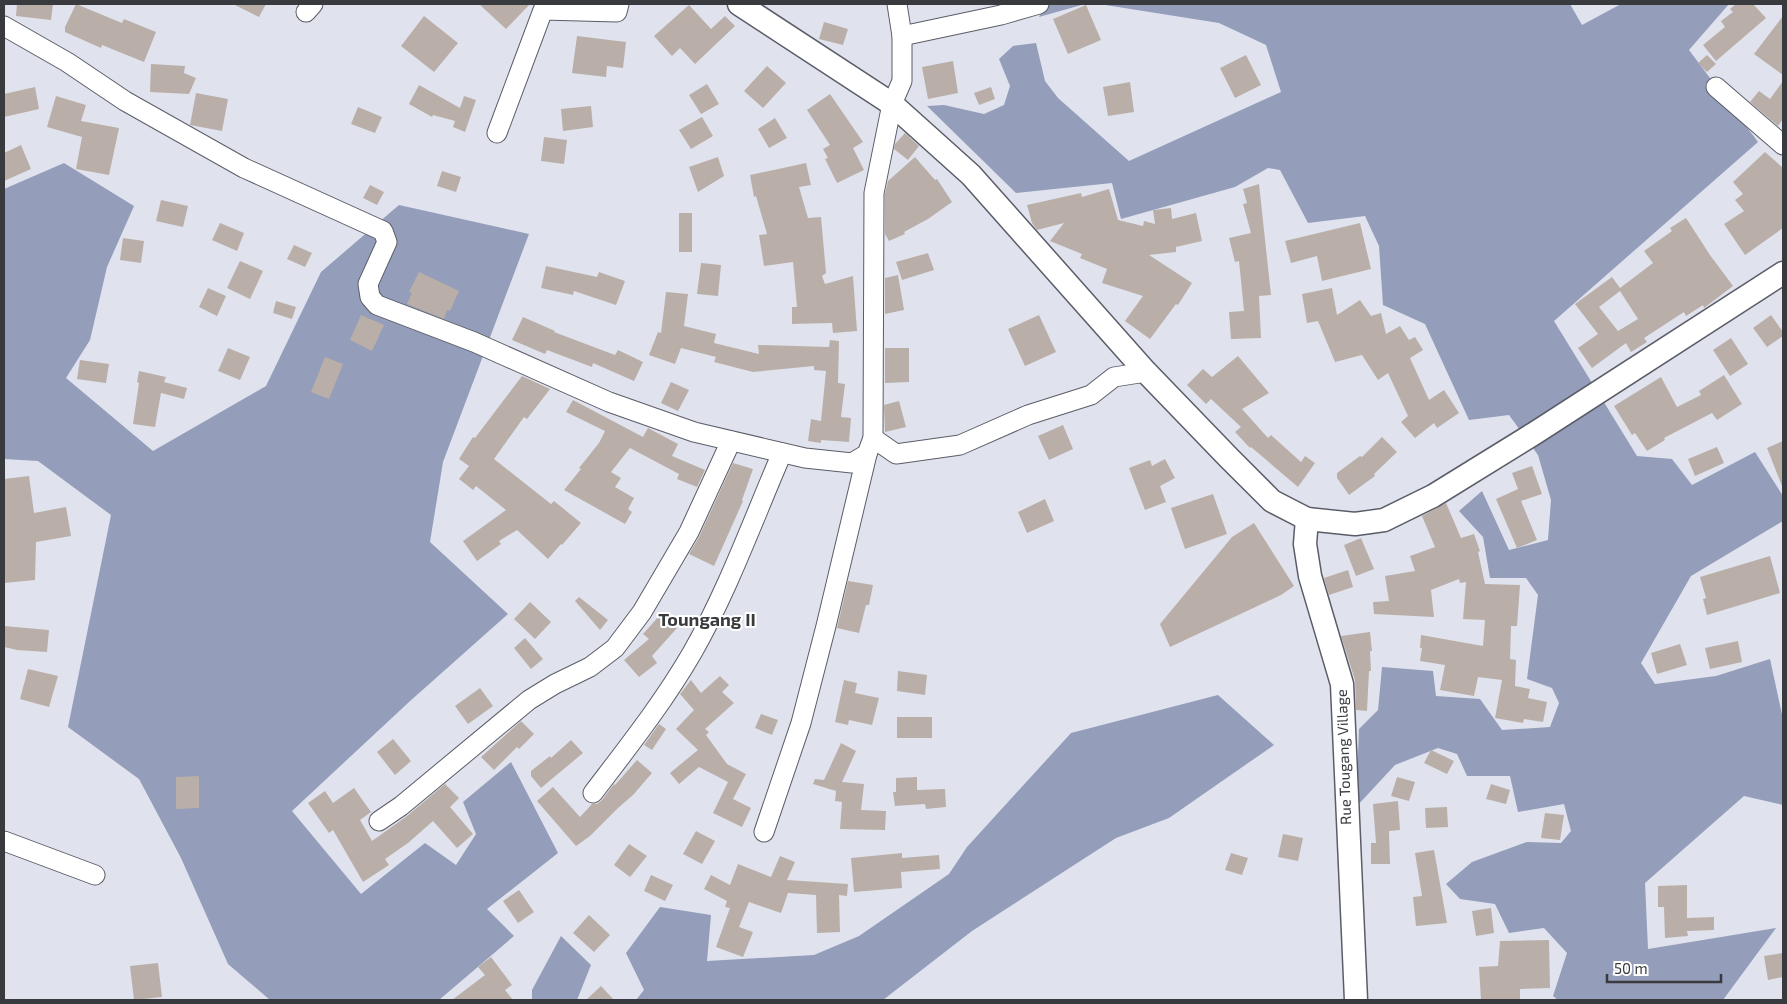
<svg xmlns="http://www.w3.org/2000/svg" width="1787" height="1004" font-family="'Exo 2',sans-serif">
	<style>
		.forest { fill: #949dba }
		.building { fill: #b9afa8; fill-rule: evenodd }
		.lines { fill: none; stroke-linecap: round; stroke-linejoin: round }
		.minor-casing { stroke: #5a5d67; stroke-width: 21 }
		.tertiary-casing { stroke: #5a5d67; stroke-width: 25 }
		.minor { stroke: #fff; stroke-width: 19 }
		.tertiary { stroke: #fff; stroke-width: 22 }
		.labels { text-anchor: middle; stroke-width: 4; stroke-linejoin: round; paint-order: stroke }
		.street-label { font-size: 15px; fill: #383a3e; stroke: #fff }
		.quarter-label { font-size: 18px; font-weight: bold; fill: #383a3e; stroke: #fff }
	</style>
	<rect width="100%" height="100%" fill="#e0e3ee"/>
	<g class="forest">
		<polygon points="1045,4 1085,4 1039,17"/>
		<polygon points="1099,4 1570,4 1582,25 1621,4 1729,4 1689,50 1758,142 1554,321 1637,456 1672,459 1692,485 1755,452 1783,496 1783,521 1691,576 1641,663 1655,684 1716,676 1770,659 1783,719 1783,805 1744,796 1645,883 1648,949 1776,928 1723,1000 1558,1000 1553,996 1567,953 1544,928 1509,933 1495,904 1460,899 1446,884 1472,862 1527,842 1561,843 1571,831 1564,804 1518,812 1510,776 1467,776 1457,754 1438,748 1395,765 1356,807 1359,729 1378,710 1382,667 1433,671 1436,696 1480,699 1502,730 1550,727 1559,703 1552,688 1527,679 1538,595 1526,578 1490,578 1483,537 1459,511 1482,491 1509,550 1548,540 1551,500 1538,455 1509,415 1469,420 1425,324 1383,305 1379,246 1365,216 1308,223 1280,170 1268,168 1235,187 1121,219 1112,183 1016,193 927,106 944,105 984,114 1004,105 1010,86 999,59 1013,46 1036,43 1045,81 1058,98 1129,161 1281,92 1266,45 1219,23"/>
		<polygon points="64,163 134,206 107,267 90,340 66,378 153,451 266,386 321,272 399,205 529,234 443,462 430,542 508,614 409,702 292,811 361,894 425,843 456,865 476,834 463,802 511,762 558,853 487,909 514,936 439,1000 270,1000 228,964 181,858 139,779 68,727 111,515 38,461 4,459 4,189"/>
		<polygon points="1218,695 1274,745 1169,818 1116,838 972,931 883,1000 636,1000 644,990 626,953 660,907 711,915 707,961 814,955 859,936 949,874 967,847 1071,733"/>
		<polygon points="561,936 591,965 577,1000 532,1000 532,990"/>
	</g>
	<g class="building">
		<polygon points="17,4 53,4 51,20 16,16"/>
		<polygon points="76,4 122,23 124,19 156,32 144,62 102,45 101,48 65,32 65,27"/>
		<polygon points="233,4 266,4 259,17"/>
		<polygon points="479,4 530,4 506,29"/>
		<polygon points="1736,4 1753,4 1766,18 1716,61 1703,45 1725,27 1721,21 1733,12 1730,9"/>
		<polygon points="689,5 711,29 725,16 735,26 695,64 680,48 672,56 654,36"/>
		<polygon points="1086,5 1101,40 1068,54 1053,19"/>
		<polygon points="424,16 458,43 434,72 401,46"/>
		<polygon points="1783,16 1783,75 1754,54"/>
		<polygon points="824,22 848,29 843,45 819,39"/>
		<polygon points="577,36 626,42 623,68 607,66 606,77 572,73"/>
		<polygon points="1246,55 1261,85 1235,98 1220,68"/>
		<polygon points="1707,55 1716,64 1707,72 1698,63"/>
		<polygon points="953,61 958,93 928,99 922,67"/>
		<polygon points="151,64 185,66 184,73 196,78 189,94 150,92"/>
		<polygon points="767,66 786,83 763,108 744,91"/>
		<polygon points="1783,81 1783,119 1778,126 1750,102 1759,91 1770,99"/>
		<polygon points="1130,82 1134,112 1108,116 1103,87"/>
		<polygon points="707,84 719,104 701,114 689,95"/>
		<polygon points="419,85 460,108 464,96 476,100 465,132 453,127 455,121 433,115 432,117 409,104"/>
		<polygon points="35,87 39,109 4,117 4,94"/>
		<polygon points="991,87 995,99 979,105 974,93"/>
		<polygon points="196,93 228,99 222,131 190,125"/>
		<polygon points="830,94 863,142 853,148 864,170 837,183 825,159 828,158 823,149 830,145 807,110"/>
		<polygon points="56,96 86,105 81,121 119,128 109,175 76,169 82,137 47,127"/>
		<polygon points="591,106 593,127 563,131 561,109"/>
		<polygon points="358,107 382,117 375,133 351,124"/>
		<polygon points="702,117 713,136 691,149 679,130"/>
		<polygon points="775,118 787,138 769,148 758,129"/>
		<polygon points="905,133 919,146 908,160 894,149 895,144"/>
		<polygon points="544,137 567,140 564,164 541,161"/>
		<polygon points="21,145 31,169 4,181 4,153"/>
		<polygon points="1765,152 1783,168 1783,228 1745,255 1724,224 1744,211 1735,200 1743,194 1733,182"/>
		<polygon points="718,157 724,176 698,192 689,167"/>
		<polygon points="915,157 935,180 937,179 952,202 928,219 904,232 905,234 889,241 885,234 885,194 888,181"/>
		<polygon points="806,163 811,185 799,187 808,218 821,217 826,273 822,276 825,284 853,276 857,331 833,333 832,323 792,324 792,307 797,307 793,262 764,266 759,235 767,234 756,196 754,197 750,175"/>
		<polygon points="442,171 461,177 456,192 437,186"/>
		<polygon points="1259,184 1271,295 1259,296 1261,338 1231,339 1229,312 1244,311 1239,261 1235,262 1229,238 1251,233 1243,204 1247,203 1243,189"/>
		<polygon points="370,185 384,192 377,205 363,198"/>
		<polygon points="1109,189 1118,220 1143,226 1144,221 1155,224 1153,210 1171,208 1172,219 1196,213 1202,241 1176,247 1176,252 1149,255 1192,283 1178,305 1176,304 1150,339 1125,321 1143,296 1102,283 1107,269 1080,258 1082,254 1050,241 1064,223 1037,230 1032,223 1027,205 1081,193 1082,197"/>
		<polygon points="161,200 188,206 183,227 156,221"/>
		<rect x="679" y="213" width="13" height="39"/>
		<path d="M 1686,218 L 1710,255 L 1733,286 L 1704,308 L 1703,305 L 1686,316 L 1684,312 L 1644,338 L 1647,342 L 1631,352 L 1626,343 L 1592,368 L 1578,348 L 1598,334 L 1575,304 L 1612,277 L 1620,288 L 1653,263 L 1644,251 L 1672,231 L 1670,228 ZM 1620,291 L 1638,319 L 1618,331 L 1599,307 Z"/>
		<polygon points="220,223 244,233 237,251 212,240"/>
		<polygon points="1360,223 1371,269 1322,281 1317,256 1291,263 1285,241"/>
		<polygon points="123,238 144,241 141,263 120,260"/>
		<polygon points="294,245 312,253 305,267 287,259"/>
		<polygon points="928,253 934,270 902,280 896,262"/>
		<polygon points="240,261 263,271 250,299 227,288"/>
		<polygon points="701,263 721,265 718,296 697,294"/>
		<polygon points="546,266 597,277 599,272 625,281 616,305 574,291 573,295 541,288"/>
		<polygon points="419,272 459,291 450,311 447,310 444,319 407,304 412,293 409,292"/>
		<polygon points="898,275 904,310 885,314 885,278"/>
		<polygon points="208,288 226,296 217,316 199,307"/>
		<polygon points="1332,288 1337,315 1360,300 1371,316 1381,313 1386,334 1400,326 1409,340 1415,337 1423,350 1410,358 1429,400 1444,390 1459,413 1437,428 1434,423 1415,438 1401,422 1408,416 1388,373 1378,380 1362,355 1335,362 1318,321 1307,323 1302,294"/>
		<polygon points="666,292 688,294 684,326 716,334 714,343 759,354 758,345 829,347 830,340 839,341 838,383 845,384 841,417 851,418 849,442 821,440 821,443 808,441 811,419 821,421 826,371 814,370 814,366 753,372 714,362 716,357 681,348 675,364 649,355 658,332 661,333"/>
		<polygon points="276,301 296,307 292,319 273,313"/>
		<polygon points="361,315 384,325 372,351 350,340"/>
		<polygon points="1039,315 1056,352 1025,366 1008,329"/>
		<polygon points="1771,315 1783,332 1783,336 1767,347 1753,328"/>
		<polygon points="523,317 555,331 554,332 615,355 618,350 643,362 634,381 593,363 592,367 547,350 545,354 512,340"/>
		<polygon points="1731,338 1748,364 1730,376 1713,350"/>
		<polygon points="228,348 250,357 240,380 218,371"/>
		<polygon points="885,348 909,348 909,382 885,383"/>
		<polygon points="1238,356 1269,393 1242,409 1268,438 1271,435 1301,462 1305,456 1315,463 1298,487 1251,447 1250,448 1235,432 1241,427 1211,399 1206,404 1187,385 1203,369 1212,377"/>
		<polygon points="325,357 343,364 329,399 311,392"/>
		<polygon points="80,360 109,364 106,383 77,379"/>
		<polygon points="139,371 166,377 164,382 187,388 184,399 161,393 155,427 133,424 139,383 137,382"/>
		<polygon points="1724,375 1742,404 1717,420 1712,413 1664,438 1665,440 1647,451 1635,433 1632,435 1614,406 1661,377 1677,407 1701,395 1699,391"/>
		<polygon points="522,376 550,389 527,419 524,417 494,459 551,504 554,501 581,523 562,545 561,544 548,559 517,530 499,541 501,544 477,561 463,541 506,510 476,486 473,490 459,479 469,466 459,459 473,437 475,438"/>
		<polygon points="671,382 689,390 678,411 661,403"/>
		<polygon points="573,400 643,437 648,428 678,444 672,456 705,470 697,487 677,479 679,474 630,448 611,472 621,478 615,487 634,498 628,509 632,512 625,524 564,490 581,469 579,468 599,443 605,431 566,412"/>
		<polygon points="899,401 906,427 885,432 884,405"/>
		<polygon points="1063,425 1073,449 1049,460 1038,436"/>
		<polygon points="1382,437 1397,452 1374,474 1375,476 1349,495 1337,478 1337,473 1360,456 1362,457"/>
		<polygon points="1783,441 1783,486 1782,486 1767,448"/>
		<polygon points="1717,447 1724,463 1695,476 1688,459"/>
		<polygon points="1165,459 1175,478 1160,486 1166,502 1145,510 1129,468 1150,460 1152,466"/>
		<polygon points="733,463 753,469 742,500 743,501 714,566 689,554 699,537"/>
		<polygon points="1532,466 1542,494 1521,501 1537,540 1517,548 1496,499 1518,489 1512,473"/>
		<polygon points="29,476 34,513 66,507 71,536 36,542 35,580 4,583 4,479"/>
		<polygon points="1213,494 1227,534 1185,549 1171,508"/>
		<polygon points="1045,499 1054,521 1027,533 1018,512"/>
		<polygon points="1446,503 1461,538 1474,534 1480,551 1478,552 1485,584 1520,585 1517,626 1511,626 1510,659 1516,660 1515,686 1530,689 1528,698 1547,702 1543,722 1524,719 1523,723 1495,718 1502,680 1478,677 1474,696 1440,690 1445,665 1420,661 1422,648 1420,648 1421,635 1483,646 1485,620 1463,619 1466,582 1460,583 1459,579 1431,590 1434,617 1374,614 1373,602 1389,601 1385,576 1415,571 1410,556 1435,547 1422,516"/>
		<polygon points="1254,523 1294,586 1281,595 1170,647 1160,624 1232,537"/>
		<polygon points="1361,538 1374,569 1356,576 1344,545"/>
		<polygon points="1770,556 1780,593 1707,615 1703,599 1706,598 1700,577"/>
		<polygon points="1348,570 1353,587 1329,595 1324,578"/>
		<polygon points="848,581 873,585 869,605 866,605 859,633 837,628"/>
		<polygon points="579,597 608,620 600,630 575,601"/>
		<polygon points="530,602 551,622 535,639 514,619"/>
		<polygon points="661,614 677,628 652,656 657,663 639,677 624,660 649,639 643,634"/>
		<polygon points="4,626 49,630 47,652 17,650 4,647"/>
		<polygon points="1370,632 1372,651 1370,651 1371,671 1369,671 1367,711 1356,710 1355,680 1341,636"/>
		<polygon points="525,638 543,659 531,669 514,648"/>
		<polygon points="1738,641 1742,662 1710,669 1705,648"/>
		<polygon points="1680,644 1687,665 1657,674 1651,653"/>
		<polygon points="28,669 58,676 49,707 20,699"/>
		<polygon points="898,671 927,675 925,695 897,691"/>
		<polygon points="720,676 729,685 722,692 734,703 705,729 709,732 706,735 727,764 746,774 733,799 751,808 742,827 713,813 728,782 699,767 679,784 670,773 698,750 676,729 694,710 680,694 691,680 701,693"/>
		<polygon points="844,680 857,683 855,693 879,698 872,725 849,720 848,725 835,722"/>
		<polygon points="480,688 493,706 468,724 455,706"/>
		<polygon points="761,714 778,720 772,735 755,728"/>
		<rect x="897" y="717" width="35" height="21"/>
		<polygon points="521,721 534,734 519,749 517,747 494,770 481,757"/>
		<polygon points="659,724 666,729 652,750 644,745"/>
		<polygon points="393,739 411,761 395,775 377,752"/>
		<polygon points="571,740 583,753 541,788 531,776 531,771 550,756 551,758"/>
		<polygon points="841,743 856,751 842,782 864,784 861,810 886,811 885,830 840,829 842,802 835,801 836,791 813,784 815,779 824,780"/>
		<polygon points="1431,750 1454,761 1447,774 1424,763"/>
		<polygon points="637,760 652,773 633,795 618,808 590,836 576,846 537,801 553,787 580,817 592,804 597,804 602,800 614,784 615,785"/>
		<polygon points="199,776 199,808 176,809 176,777"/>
		<polygon points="917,777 917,790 945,789 946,807 926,809 925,804 895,806 893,792 896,792 896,778"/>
		<polygon points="1397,777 1415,782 1409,801 1391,796"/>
		<polygon points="445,784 459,798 450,807 473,834 457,848 433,821 408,843 385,859 389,865 363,882 333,830 329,833 308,803 325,791 333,803 354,788 371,812 360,820 372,841 407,816"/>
		<polygon points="1491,784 1510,790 1506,804 1486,799"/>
		<polygon points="1398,801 1400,830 1389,831 1390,864 1371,864 1371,843 1376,843 1373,804"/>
		<polygon points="1447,807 1448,827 1426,828 1425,808"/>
		<polygon points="1545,813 1564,815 1560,840 1541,838"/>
		<polygon points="696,831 715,841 702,864 683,854"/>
		<polygon points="1283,834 1303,838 1298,861 1278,857"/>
		<polygon points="629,844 647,856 630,877 614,865"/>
		<polygon points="1434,850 1447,923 1416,926 1413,897 1422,896 1415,853"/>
		<polygon points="902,853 902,858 939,855 940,869 901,872 902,888 854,892 851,858"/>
		<polygon points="1231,853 1248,858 1242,875 1225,870"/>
		<polygon points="780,856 795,862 787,880 848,884 847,896 839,895 840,932 817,933 816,895 788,893 781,913 749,902 739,927 753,932 743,957 716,947 730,908 725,907 727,901 704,889 711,875 730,885 738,864 771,877"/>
		<polygon points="651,875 673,885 665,901 644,891"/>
		<polygon points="1687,885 1687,918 1714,917 1714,930 1687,931 1688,936 1665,938 1664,907 1658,907 1658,886"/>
		<polygon points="519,890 534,912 518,923 503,901"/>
		<polygon points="1491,908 1494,933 1476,936 1472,911"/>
		<polygon points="589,915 610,935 594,952 573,933"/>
		<polygon points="1549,940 1550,988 1520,989 1520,1000 1481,1000 1479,967 1498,966 1500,941"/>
		<polygon points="1783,953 1783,977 1768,980 1764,956"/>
		<polygon points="491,957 512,985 505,990 513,1000 452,1000 485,975 478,967"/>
		<polygon points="158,963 162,997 134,1000 130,966"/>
		<polygon points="601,986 614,1000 586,1000"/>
	</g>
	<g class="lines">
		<g class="minor-casing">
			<g id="minor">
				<polyline points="306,12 313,4"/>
				<polyline points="4,26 67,62 125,101 244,168 383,231 387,242 368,284 370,297 377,305 474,342 609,402 694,432 805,458 852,463 867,454 873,438 874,193 892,104 902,81 902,36 897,4"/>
				<polyline points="902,36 1001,15 1039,4"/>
				<polyline points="1716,87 1783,145"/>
				<polyline points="497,133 543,10 617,12 619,4"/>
				<polyline points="873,438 896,454 960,445 1028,415 1091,395 1114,377 1146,372"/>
				<path d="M 593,793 C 628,747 663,703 692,653 C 728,590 753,520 782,453"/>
				<polyline points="379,821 401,806 529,700 555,684 590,667 615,648 642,612 689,532 731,441"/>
				<polyline points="764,832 801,723 826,626 867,454"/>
				<polyline points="4,841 95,875"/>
			</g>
		</g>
		<g class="tertiary-casing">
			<g id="tertiary">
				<polyline points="739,4 892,104 971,175 1146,372 1229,458 1272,501 1307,519 1355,524 1384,520 1433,496 1535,433 1783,273"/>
				<polyline points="1307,519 1305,544 1310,576 1342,684 1356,1000"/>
			</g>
		</g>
		<use href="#minor" class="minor"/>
		<use href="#tertiary" class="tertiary"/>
	</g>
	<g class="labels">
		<g class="street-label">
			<text transform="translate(1344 757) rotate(-92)" y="5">Rue Tougang Village</text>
		</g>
		<g class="quarter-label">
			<text x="707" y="626">Toungang II</text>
		</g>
	</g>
	<rect width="1787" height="1004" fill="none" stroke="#383a3e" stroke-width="10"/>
	<path d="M1607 974v8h114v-8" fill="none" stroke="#383a3e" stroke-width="2.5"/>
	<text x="1614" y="974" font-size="15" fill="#383a3e" stroke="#ffffff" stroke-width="4" paint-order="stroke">50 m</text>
</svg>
